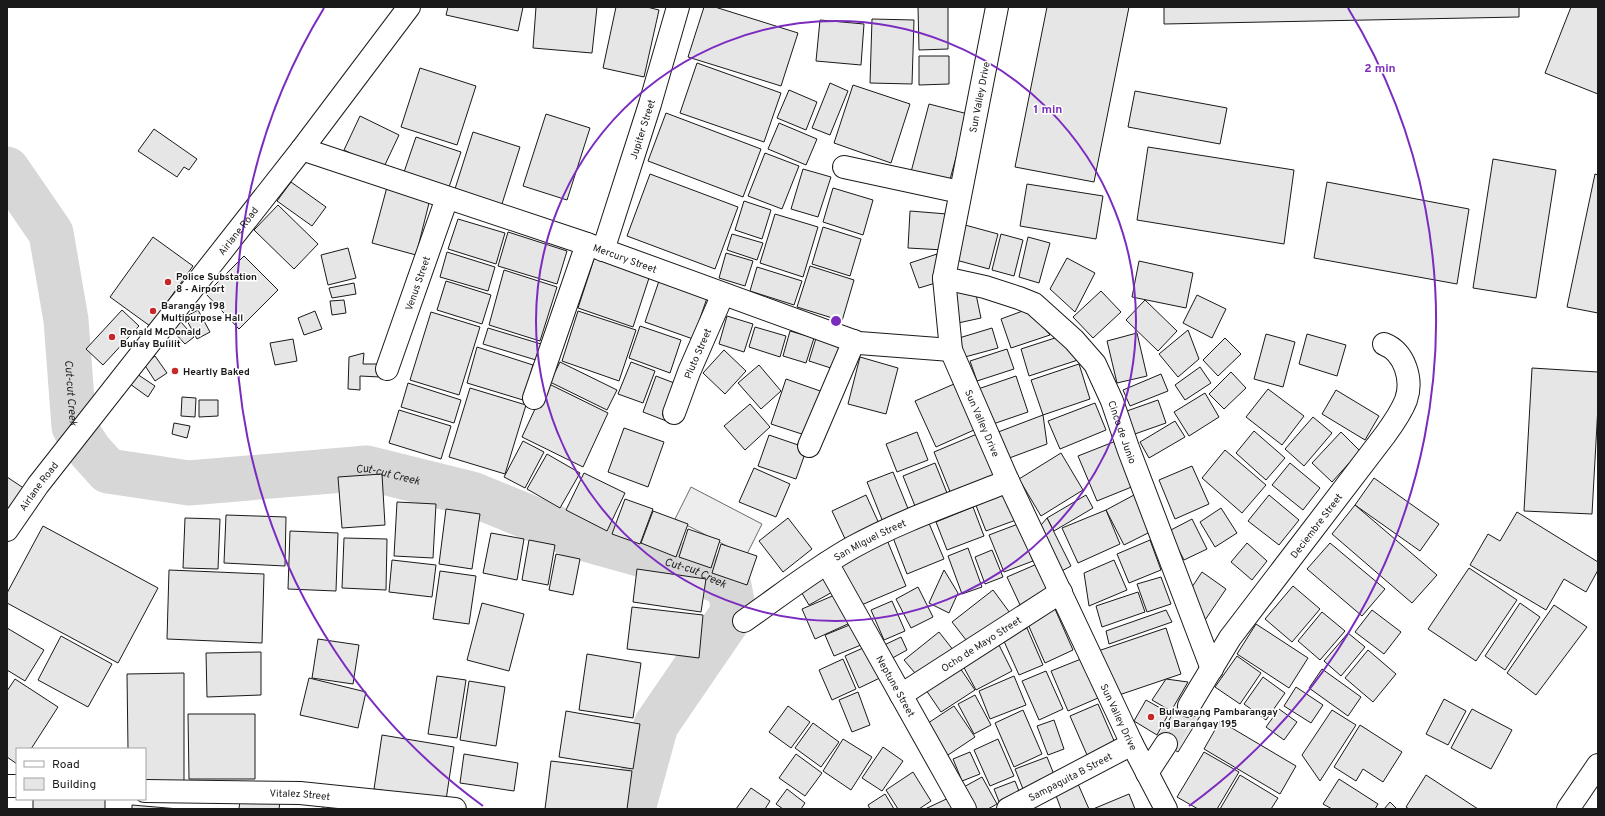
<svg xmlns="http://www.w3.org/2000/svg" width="1605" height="816" font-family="Overpass,sans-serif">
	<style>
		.built { fill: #ededed; stroke: #6a6a6a }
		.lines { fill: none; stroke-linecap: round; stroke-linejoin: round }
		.river { stroke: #d7d7d7; stroke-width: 45 }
		.building { fill: #e6e6e6; stroke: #1a1a1a }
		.minor-tunnel { stroke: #ddd; stroke-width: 22; stroke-dasharray: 22 11; stroke-linecap: butt }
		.minor-casing { stroke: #1a1a1a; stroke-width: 24 }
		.minor { stroke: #fff; stroke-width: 22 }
		.ring { fill: none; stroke: #7b2cbf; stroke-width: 2 }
		.poi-dot { fill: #c62828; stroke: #fff; stroke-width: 1.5 }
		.labels { text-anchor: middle; stroke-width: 3; stroke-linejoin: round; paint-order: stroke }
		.street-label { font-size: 10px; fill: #1a1a1a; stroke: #fff }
		.poi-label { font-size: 10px; font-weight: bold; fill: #1a1a1a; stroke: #fff; text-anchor: start }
		.water-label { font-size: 11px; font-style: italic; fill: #1a1a1a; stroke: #fff }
		.centre { fill: #7b2cbf; stroke: #fff; stroke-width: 2 }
		.ring-label { font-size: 12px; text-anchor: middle; font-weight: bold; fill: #7b2cbf; stroke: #fff; stroke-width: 3; stroke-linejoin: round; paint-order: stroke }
	</style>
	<rect width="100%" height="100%" fill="#fff"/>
	<polygon class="built" points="691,487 762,524 746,556 675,519"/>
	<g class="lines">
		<path class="river" id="s1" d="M 7,169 L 51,233 L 66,320 L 74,427 L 90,451 L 108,471 L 189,483 L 367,468 L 472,494 L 575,536 L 693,569 L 729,586 L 734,611 L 656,725 L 633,809"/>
	</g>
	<g class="building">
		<polygon points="448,7 523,7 518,31 446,15"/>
		<polygon points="536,7 597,7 592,53 533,48"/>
		<polygon points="616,7 647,7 659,10 644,77 603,68"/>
		<polygon points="704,7 715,7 798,33 781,86 688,57"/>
		<polygon points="918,7 948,7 948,49 919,50"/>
		<polygon points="1047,7 1129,7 1094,182 1015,167"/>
		<polygon points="1164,7 1519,7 1519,17 1164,24"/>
		<polygon points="1571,7 1598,7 1598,94 1545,73"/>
		<polygon points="872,19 914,20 912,84 870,83"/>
		<polygon points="820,20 864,24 861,65 816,61"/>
		<polygon points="919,56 949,56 949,84 919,85"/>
		<polygon points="697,63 781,93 764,142 680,113"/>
		<polygon points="420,68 476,86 457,145 401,127"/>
		<polygon points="830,83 848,91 830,135 812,128"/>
		<polygon points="853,85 910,104 891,163 834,143"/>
		<polygon points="789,90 817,102 806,130 777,118"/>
		<polygon points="1135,91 1227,108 1220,144 1128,127"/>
		<polygon points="929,104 968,114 949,183 911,172"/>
		<polygon points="666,113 761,149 743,197 648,161"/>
		<polygon points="546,114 590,128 567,200 523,186"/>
		<polygon points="360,116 399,135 383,169 344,150"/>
		<polygon points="779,123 817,139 806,165 768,149"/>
		<polygon points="154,129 197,159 189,170 184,167 177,177 138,151"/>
		<polygon points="473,132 520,147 501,207 454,192"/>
		<polygon points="416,137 461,152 448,190 403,175"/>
		<polygon points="1148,147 1294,170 1284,244 1137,220"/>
		<polygon points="765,153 799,166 782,209 748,196"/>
		<polygon points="1493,159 1556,170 1536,298 1473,288"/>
		<polygon points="803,169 831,177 818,217 791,209"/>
		<polygon points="650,174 738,207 715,269 627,236"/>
		<polygon points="1595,174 1598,175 1598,313 1567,307"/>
		<polygon points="291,182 326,207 312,226 277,201"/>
		<polygon points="1327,182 1469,209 1457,284 1314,258"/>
		<polygon points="1027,184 1103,196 1096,239 1020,226"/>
		<polygon points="387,187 430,199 416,255 372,243"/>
		<polygon points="833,188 873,200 863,235 823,222"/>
		<polygon points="744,201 771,210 762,239 735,230"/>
		<polygon points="278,205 318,244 294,269 254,230"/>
		<polygon points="910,211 947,214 944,250 908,248"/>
		<polygon points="775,214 818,227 803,277 760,263"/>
		<polygon points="458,219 505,233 496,264 448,249"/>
		<polygon points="965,225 998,234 989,269 956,260"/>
		<polygon points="823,227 861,239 850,276 812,264"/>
		<polygon points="508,232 567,251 557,284 498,266"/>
		<polygon points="732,234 763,243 757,260 727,250"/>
		<polygon points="1001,234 1023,240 1014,276 992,270"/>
		<polygon points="153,237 193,266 150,326 110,297"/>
		<polygon points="1028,237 1050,243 1039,283 1019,277"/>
		<polygon points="348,248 356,278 328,285 321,255"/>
		<polygon points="447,252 495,267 488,291 440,277"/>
		<polygon points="726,253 753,261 745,286 719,278"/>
		<polygon points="937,254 939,282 919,288 910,263"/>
		<polygon points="244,256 278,290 239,329 206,294"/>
		<polygon points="595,256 650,275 633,327 578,308"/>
		<polygon points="1067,258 1095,273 1075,312 1050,289"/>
		<polygon points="1139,261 1193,273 1186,308 1132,297"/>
		<polygon points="810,266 854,280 842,321 797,307"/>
		<polygon points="757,267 802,281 794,305 750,291"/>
		<polygon points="504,270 557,287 540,341 489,325"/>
		<polygon points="660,278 708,295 693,339 645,322"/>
		<polygon points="446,281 491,295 482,324 437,310"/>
		<polygon points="354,283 356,294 332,298 329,288"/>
		<polygon points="974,285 981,318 958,323 950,291"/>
		<polygon points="1101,291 1121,312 1093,338 1073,317"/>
		<polygon points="1197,295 1226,309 1212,338 1183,323"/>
		<polygon points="344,300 346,313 332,315 330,301"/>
		<polygon points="1145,300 1177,331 1158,351 1126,320"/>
		<polygon points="1028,309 1050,335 1011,348 1001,319"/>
		<polygon points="122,310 139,326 103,365 86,349"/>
		<polygon points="198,310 210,332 197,339 185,317"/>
		<polygon points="315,311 322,329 304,335 298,318"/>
		<polygon points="578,311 636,330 619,381 562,361"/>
		<polygon points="431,312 480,327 459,395 410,380"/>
		<polygon points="727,316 753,324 744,352 719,344"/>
		<polygon points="181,322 194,337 185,344 172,330"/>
		<polygon points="640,326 681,340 670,373 629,358"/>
		<polygon points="755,327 786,336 780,357 749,347"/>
		<polygon points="488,328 541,344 536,360 483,344"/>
		<polygon points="992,328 998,348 965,357 959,338"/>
		<polygon points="1188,330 1199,359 1178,377 1159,354"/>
		<polygon points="790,331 814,338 806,363 783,356"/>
		<polygon points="1137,333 1147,376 1117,383 1107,341"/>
		<polygon points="1266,334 1295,342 1283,387 1254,379"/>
		<polygon points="1307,334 1346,345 1337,376 1299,364"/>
		<polygon points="817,335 845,344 837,370 809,361"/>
		<polygon points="1058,337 1081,359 1029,376 1021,349"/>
		<polygon points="1225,338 1241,354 1218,376 1203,360"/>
		<polygon points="293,339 297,361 275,365 270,343"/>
		<polygon points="477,347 533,365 523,400 467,383"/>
		<polygon points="1007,349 1014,369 977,381 970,361"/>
		<polygon points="724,350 746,371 725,394 703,373"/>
		<polygon points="364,353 363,364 380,364 380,377 360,376 360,390 348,389 349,357"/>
		<polygon points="155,356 167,373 155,381 144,364"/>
		<polygon points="860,357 898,368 886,414 848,404"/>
		<polygon points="560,362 617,390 607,410 550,382"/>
		<polygon points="631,362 655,371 643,403 618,394"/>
		<polygon points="1079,364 1090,399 1043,415 1031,380"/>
		<polygon points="759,365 781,391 761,409 738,383"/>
		<polygon points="1200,367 1211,383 1185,400 1175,385"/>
		<polygon points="1532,368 1598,372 1598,406 1592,514 1524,511"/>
		<polygon points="1231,372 1246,388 1224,409 1209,394"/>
		<polygon points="137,374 155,386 148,397 130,384"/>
		<polygon points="1161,374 1168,391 1130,406 1123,390"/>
		<polygon points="656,376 682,386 669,422 643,412"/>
		<polygon points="1016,376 1028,412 990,425 978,389"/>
		<polygon points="786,379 826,393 811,437 771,424"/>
		<polygon points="408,383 461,400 454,423 401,407"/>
		<polygon points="547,383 608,413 583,467 522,437"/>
		<polygon points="954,384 974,430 936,447 915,401"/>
		<polygon points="470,388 526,405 505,474 449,457"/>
		<polygon points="1268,389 1304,416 1282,445 1246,417"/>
		<polygon points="1336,390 1379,416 1365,440 1322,414"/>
		<polygon points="1205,393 1219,417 1189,436 1174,412"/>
		<polygon points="182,397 196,398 195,417 181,416"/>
		<polygon points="199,400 218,400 218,416 199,417"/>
		<polygon points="1158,400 1166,423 1132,435 1124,412"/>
		<polygon points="1095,403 1106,430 1060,449 1048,421"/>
		<polygon points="750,404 770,427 745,450 724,426"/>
		<polygon points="399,410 451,426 441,459 389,443"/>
		<polygon points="1043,415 1047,444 1004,460 993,434"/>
		<polygon points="1313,417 1332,433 1304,466 1285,449"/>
		<polygon points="1175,421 1185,437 1149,458 1140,442"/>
		<polygon points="174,423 190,426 187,438 172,434"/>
		<polygon points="624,428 664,442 648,487 608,472"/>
		<polygon points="1254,431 1285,458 1266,480 1236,453"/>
		<polygon points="917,432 928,460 897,472 886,444"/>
		<polygon points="1341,432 1360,451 1332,482 1312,463"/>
		<polygon points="977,434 996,482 953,499 934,452"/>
		<polygon points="769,435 807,448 796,479 758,466"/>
		<polygon points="523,441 544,452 525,488 504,477"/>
		<polygon points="1116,441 1134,486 1097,501 1078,456"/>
		<polygon points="1225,450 1266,485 1242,513 1202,478"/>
		<polygon points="1061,453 1083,490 1041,516 1019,479"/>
		<polygon points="547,454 580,473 560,508 527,489"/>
		<polygon points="935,463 949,498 917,511 903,476"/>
		<polygon points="1290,463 1320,488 1303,510 1272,485"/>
		<polygon points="1192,466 1209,504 1175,519 1159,480"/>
		<polygon points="754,468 790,484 776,517 739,502"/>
		<polygon points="893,472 909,511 883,522 867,482"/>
		<polygon points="584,473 625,493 607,531 566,510"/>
		<polygon points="382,474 385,525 342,528 338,477"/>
		<polygon points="7,477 28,491 7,523"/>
		<polygon points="1374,478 1439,524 1420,551 1355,505"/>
		<polygon points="1004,491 1016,520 986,531 975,503"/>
		<polygon points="866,495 881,528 847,543 832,511"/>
		<polygon points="1086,495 1093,508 1054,531 1047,518"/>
		<polygon points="1134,495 1152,531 1124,545 1106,510"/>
		<polygon points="1269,495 1299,520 1279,545 1248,521"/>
		<polygon points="625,499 653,509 640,544 612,534"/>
		<polygon points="397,502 436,504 433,558 394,556"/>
		<polygon points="1355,505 1437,575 1412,603 1332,534"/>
		<polygon points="973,507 984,536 947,550 936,522"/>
		<polygon points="1221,508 1237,533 1215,547 1200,522"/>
		<polygon points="446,509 480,514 472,569 439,564"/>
		<polygon points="1106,510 1120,544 1078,563 1062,528"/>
		<polygon points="653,511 688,524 676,557 641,543"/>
		<polygon points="1517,512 1598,562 1598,570 1586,592 1564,579 1546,610 1470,565 1488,534 1500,541"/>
		<polygon points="226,515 286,517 285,566 224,563"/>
		<polygon points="185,518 220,519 218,569 183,568"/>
		<polygon points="788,518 812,549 783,572 759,541"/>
		<polygon points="1047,518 1071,566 1058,573 1036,531"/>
		<polygon points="1192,519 1207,549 1184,560 1169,531"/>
		<polygon points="928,521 944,559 907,574 892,535"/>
		<polygon points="1018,524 1033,561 1004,572 989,535"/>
		<polygon points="43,526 158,588 118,663 7,603 7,593"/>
		<polygon points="688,529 720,540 711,568 679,557"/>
		<polygon points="290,531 338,533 336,591 288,589"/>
		<polygon points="491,533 524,539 517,580 483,573"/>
		<polygon points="344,538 387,539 386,590 342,588"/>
		<polygon points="529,540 555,545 548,585 522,580"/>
		<polygon points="887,540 906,586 859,606 839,561"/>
		<polygon points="1150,540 1161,570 1129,583 1117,554"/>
		<polygon points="1247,543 1267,561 1252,580 1231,562"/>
		<polygon points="1330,543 1385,589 1362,616 1307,569"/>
		<polygon points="721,544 757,556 747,585 712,573"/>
		<polygon points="968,548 982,587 962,594 948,556"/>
		<polygon points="992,550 1003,577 985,584 975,557"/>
		<polygon points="556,554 580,559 573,595 549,590"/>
		<polygon points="392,560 436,565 432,597 389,592"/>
		<polygon points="1114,560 1127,590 1089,606 1084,573"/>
		<polygon points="1037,564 1051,594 1021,607 1007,577"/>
		<polygon points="1469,568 1517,600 1476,661 1428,629"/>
		<polygon points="637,569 706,579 701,612 633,602"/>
		<polygon points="169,570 264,574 262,643 167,639"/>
		<polygon points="944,570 958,593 949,613 929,603"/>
		<polygon points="440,571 476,576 469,624 433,619"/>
		<polygon points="1202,572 1226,589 1203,623 1186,596"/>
		<polygon points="827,575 836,590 809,605 800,590"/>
		<polygon points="1161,577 1171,604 1147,612 1137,584"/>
		<polygon points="1293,586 1320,609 1292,642 1265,619"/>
		<polygon points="918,587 933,617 911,628 896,599"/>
		<polygon points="993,590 1010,613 970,645 952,622"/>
		<polygon points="1138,592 1145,612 1102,627 1096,606"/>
		<polygon points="837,594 850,623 815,639 802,609"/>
		<polygon points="892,601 905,631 884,640 871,610"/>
		<polygon points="482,603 524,614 509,671 467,660"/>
		<polygon points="1520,603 1540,617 1505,670 1485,656"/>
		<polygon points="1554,605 1587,627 1536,695 1507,673"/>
		<polygon points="632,607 703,615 699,658 627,649"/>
		<polygon points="1055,609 1073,650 1045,663 1027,622"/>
		<polygon points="1166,610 1172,622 1109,644 1106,631"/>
		<polygon points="1372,610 1401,632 1384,654 1355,632"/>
		<polygon points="1322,612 1345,631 1320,660 1298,641"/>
		<polygon points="852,624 861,645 834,656 825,635"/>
		<polygon points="1256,624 1308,658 1289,688 1237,654"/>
		<polygon points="7,628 44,650 25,681 7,670"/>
		<polygon points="1027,628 1043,665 1019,675 1003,639"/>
		<polygon points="1166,628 1181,674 1116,696 1095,652"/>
		<polygon points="939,632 954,651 920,679 904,660"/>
		<polygon points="1348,633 1365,647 1341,676 1324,661"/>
		<polygon points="61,636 112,664 88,707 38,680"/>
		<polygon points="901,637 907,650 887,661 880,647"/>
		<polygon points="318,639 359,645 353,684 312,678"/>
		<polygon points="872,644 886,675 859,688 845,656"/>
		<polygon points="999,645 1012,671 976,690 962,664"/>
		<polygon points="1368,650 1396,674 1373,702 1345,678"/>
		<polygon points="261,652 261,695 207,697 206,653"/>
		<polygon points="587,654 641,663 633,718 579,710"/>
		<polygon points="1237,656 1261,673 1240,704 1215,687"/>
		<polygon points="843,659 856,689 832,700 819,670"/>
		<polygon points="1081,659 1098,698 1068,711 1051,671"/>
		<polygon points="960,668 975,690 941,712 926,690"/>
		<polygon points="1322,669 1361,697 1348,716 1309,688"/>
		<polygon points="1046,671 1063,709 1039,720 1022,681"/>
		<polygon points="184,673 184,784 145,784 145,749 128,749 127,674"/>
		<polygon points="437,676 466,680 457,738 428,734"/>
		<polygon points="1014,676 1026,705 990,719 979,691"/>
		<polygon points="1263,677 1285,693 1266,720 1244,704"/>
		<polygon points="309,678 366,692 358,728 300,715"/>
		<polygon points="15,679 58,707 31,749 17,749 17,764 7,757 7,691"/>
		<polygon points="1166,679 1188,682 1171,711 1152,700"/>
		<polygon points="469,681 505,687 496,746 460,740"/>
		<polygon points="1296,687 1323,705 1311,723 1284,706"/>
		<polygon points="858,692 870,725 852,732 839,700"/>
		<polygon points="975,695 991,725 974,734 958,704"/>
		<polygon points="1444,699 1466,711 1448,745 1426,734"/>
		<polygon points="1146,700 1169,713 1157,735 1134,721"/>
		<polygon points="1181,701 1202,713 1178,752 1157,739"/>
		<polygon points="1098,704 1115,743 1087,755 1070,716"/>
		<polygon points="788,706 810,722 791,748 769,732"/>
		<polygon points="954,706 975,737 942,759 922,727"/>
		<polygon points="1279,709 1297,722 1284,740 1266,727"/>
		<polygon points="1472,709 1512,730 1491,769 1451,748"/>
		<polygon points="1023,710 1042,754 1014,767 995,723"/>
		<polygon points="1332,710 1356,725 1320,781 1302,755"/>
		<polygon points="566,711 640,724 633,769 559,757"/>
		<polygon points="188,714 255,714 255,779 189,779"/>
		<polygon points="1054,720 1064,749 1048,755 1037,726"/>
		<polygon points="1220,721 1296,766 1280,794 1204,749"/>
		<polygon points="813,723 839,742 821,767 795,748"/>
		<polygon points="1360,725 1402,752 1383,782 1363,769 1356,781 1334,767"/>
		<polygon points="382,735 454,747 446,800 374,789"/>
		<polygon points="843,739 872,757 851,790 823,771"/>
		<polygon points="998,739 1014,776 990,786 974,750"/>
		<polygon points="883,747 903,761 882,791 862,778"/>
		<polygon points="970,752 980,774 962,781 953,759"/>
		<polygon points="1204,752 1239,772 1217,809 1198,809 1177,797"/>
		<polygon points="464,754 518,763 514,791 460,783"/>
		<polygon points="796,754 822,773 805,796 779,778"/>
		<polygon points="1047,757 1055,777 1023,789 1015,769"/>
		<polygon points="551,761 632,771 627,809 545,809"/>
		<polygon points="913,772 931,801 919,809 898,809 886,790"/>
		<polygon points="1240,775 1278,798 1271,809 1220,809"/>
		<polygon points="1426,775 1478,809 1409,809 1406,807"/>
		<polygon points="982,777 997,804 988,809 971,809 960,789"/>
		<polygon points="1339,779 1378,804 1375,809 1332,809 1323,804"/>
		<polygon points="1015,781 1021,796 1000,804 994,789"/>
		<polygon points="1078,784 1089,809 1061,809 1055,793"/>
		<polygon points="751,788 770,801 765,809 736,809"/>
		<polygon points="787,789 805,803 801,809 783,809 776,804"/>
		<polygon points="885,794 894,809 870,809 868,805"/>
		<polygon points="1129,794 1135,809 1093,809"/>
		<polygon points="955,795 961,809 925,809"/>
		<rect x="33" y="799" width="72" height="10"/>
		<polygon points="240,800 280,802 279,809 239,809"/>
		<polygon points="1390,802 1397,809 1384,809"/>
		<polygon points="132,805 179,809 132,809"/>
		<polygon points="323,806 378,809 323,809"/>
	</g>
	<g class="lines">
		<polyline class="minor-tunnel" points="1166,744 1189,706"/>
		<g class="minor-casing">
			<g id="minor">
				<path id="s2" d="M 997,7 L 944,278 L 951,350 L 1008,481 L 1132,744 L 1166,809"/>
				<path id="s3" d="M 302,149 L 587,244 L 859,343 L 951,350"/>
				<polyline points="844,167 960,192"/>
				<path id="s4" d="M 603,250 L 608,235 L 650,104 L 678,7"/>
				<path id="s5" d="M 944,278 L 985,287 L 1019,298 L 1034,304 L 1074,340 L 1095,364 L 1112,401 L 1128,448 L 1212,669"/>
				<path id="s6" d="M 387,369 L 447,198"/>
				<polyline points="534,398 587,244"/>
				<path id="s7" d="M 674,413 L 689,372 L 723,294"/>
				<polyline points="809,446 854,341"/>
				<path id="s8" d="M 7,530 L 38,485 L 302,149 L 409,7"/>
				<path id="s9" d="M 827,563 L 965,809"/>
				<path id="s10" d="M 744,621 C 780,596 815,568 853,547 C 902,520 956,502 1008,481"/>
				<path id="s11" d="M 901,695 L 1061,592"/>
				<path id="s12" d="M 1189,706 L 1230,638 L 1385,435 C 1393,424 1401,413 1406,400 C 1413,380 1405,352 1384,344"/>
				<polyline points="1147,773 1166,744"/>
				<polyline points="7,786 17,786"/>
				<path id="s13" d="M 145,791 L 300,793 L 455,809"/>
				<path id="s14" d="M 1008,809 L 1132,744"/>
				<polyline points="1568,809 1598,765"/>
			</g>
		</g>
		<use href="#minor" class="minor"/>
	</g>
	<g class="ring">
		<circle cx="836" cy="321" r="300"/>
		<path d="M483 806A600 600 0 0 1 324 8M1348 8A600 600 0 0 1 1189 806"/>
	</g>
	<g class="poi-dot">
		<circle cx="168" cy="282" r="4"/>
		<circle cx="153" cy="311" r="4"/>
		<circle cx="112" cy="337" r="4"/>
		<circle cx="175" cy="371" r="4"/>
		<circle cx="1151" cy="717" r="4"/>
	</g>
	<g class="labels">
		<g class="street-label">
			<text transform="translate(979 97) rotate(-79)" y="4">Sun Valley Drive</text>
			<text dy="4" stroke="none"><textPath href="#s4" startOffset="127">Jupiter Street</textPath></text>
			<text dy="4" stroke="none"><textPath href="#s8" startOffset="378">Airlane Road</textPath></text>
			<text dy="4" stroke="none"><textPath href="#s3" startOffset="341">Mercury Street</textPath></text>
			<text dy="4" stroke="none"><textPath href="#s6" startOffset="91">Venus Street</textPath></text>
			<text dy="4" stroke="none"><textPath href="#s7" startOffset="64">Pluto Street</textPath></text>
			<text dy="4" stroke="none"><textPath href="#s2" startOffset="428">Sun Valley Drive</textPath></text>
			<text dy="4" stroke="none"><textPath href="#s5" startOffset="253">Cinco de Junio</textPath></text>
			<text dy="4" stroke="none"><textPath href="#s8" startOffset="54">Airlane Road</textPath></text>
			<text dy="4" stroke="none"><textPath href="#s12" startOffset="221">Deciembre Street</textPath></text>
			<text dy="4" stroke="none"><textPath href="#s10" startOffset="150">San MIguel Street</textPath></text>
			<text dy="4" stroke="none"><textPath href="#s11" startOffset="95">Ocho de Mayo Street</textPath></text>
			<text dy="4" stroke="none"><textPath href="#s9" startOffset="141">Neptune Street</textPath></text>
			<text dy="4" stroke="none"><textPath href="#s2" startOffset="752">Sun Valley Drive</textPath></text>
			<text dy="4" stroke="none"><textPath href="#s14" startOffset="70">Sampaguita B Street</textPath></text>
			<text dy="4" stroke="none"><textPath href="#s13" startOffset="155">Vitalez Street</textPath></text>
		</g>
		<g class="poi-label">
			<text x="176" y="280">Police Substation<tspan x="176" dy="12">8 - Airport</tspan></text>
			<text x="161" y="309">Barangay 198<tspan x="161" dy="12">Multipurpose Hall</tspan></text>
			<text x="120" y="335">Ronald McDonald<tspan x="120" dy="12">Buhay Bulilit</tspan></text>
			<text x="183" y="375">Heartly Baked</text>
			<text x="1159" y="715">Bulwagang Pambarangay<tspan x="1159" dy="12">ng Barangay 195</tspan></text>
		</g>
		<g class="water-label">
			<text dy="4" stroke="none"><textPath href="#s1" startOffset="239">Cut-cut Creek</textPath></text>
			<text dy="4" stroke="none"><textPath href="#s1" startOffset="611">Cut-cut Creek</textPath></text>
			<text dy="4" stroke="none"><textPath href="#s1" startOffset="935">Cut-cut Creek</textPath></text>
		</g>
	</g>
	<circle cx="836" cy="321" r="6" class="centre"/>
	<g class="ring-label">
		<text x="1380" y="72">2 min</text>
		<text x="1048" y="113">1 min</text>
	</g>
	<rect width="1605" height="816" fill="none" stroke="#1a1a1a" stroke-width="16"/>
	<rect x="16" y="748" width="130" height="52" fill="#ffffff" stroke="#a3a3a3"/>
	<rect x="24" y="761" width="20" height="6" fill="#ffffff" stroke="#a3a3a3"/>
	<text x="52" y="768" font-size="12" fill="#1a1a1a">Road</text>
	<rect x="24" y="778" width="20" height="12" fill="#e6e6e6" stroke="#a3a3a3"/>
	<text x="52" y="788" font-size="12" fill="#1a1a1a">Building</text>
</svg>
